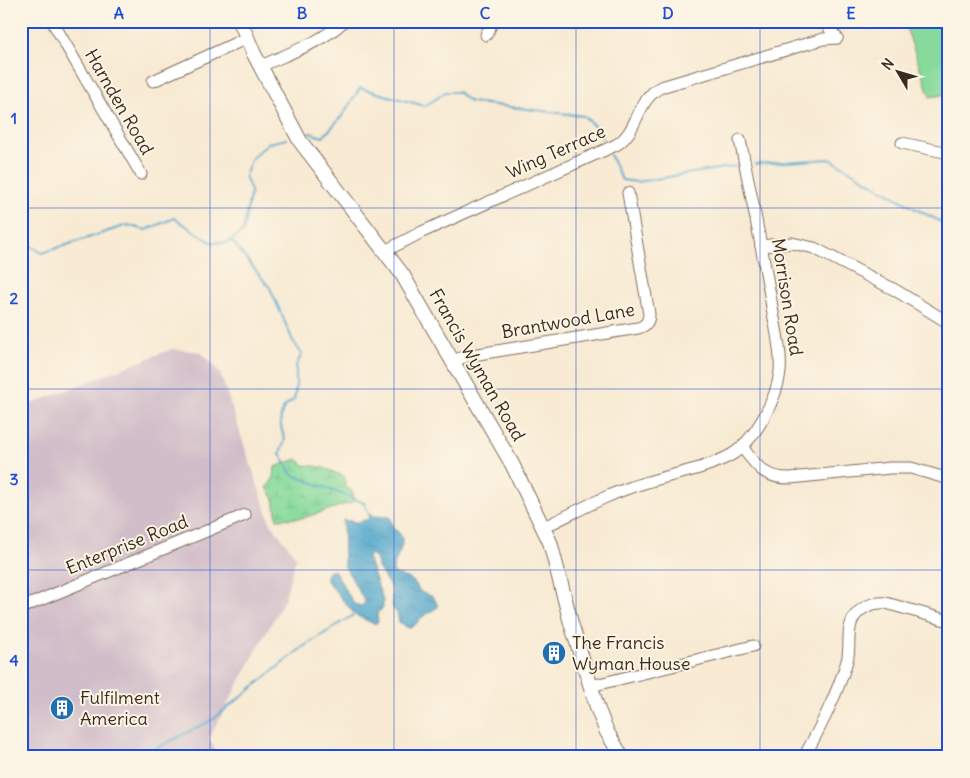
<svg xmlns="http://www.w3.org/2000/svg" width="970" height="778" font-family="Delius,sans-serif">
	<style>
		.industrial { fill: #d1bdc9 }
		.green { fill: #88da9c; stroke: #62825d }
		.wetland { fill: url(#wetland-marsh); stroke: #62825d }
		.water { fill: url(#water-ripples); stroke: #456875 }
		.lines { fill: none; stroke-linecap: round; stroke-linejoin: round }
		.stream { stroke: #4fa6cc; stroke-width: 2 }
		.minor-casing { stroke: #7d6d5d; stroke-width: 13 }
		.major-casing { stroke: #7d6d5d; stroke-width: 16 }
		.minor { stroke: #fff; stroke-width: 11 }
		.major { stroke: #fff; stroke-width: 14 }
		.grid { fill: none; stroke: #1d4ed8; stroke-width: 1; stroke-opacity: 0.55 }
		.labels { text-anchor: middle; stroke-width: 4; stroke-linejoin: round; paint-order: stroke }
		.street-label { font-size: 18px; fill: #3b2a1e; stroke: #fcf5e5 }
		.poi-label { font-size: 18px; fill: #3b2a1e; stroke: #fcf5e5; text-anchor: start }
		.neatline { fill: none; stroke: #1d4ed8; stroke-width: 2 }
		.grid-label { font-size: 16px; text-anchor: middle; font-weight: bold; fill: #1d4ed8 }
	</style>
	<defs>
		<pattern id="wetland-marsh" width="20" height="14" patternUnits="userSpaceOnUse" patternTransform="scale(1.25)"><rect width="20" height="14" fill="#88da9c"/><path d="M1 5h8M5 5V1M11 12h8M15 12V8" fill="none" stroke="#76bb86"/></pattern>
		<pattern id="water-ripples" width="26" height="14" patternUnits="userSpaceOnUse" patternTransform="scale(1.25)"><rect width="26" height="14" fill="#4fa6cc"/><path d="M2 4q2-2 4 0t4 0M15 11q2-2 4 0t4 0" fill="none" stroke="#4387a5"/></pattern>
	</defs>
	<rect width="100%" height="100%" fill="#fcf5e5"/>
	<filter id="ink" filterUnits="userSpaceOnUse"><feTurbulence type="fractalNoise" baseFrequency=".02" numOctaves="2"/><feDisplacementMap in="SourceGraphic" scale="10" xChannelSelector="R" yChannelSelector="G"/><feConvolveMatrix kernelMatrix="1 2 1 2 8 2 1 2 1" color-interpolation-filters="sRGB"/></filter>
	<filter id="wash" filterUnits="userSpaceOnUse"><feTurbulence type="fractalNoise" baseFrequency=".0096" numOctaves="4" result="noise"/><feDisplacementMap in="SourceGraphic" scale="20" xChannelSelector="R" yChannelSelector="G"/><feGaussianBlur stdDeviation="1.12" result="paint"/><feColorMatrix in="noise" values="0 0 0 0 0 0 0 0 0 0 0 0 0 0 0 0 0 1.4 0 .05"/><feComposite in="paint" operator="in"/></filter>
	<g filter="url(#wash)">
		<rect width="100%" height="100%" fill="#f8ead3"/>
		<polygon class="industrial" points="172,349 200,352 220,373 270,522 296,557 284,600 209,738 219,757 21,757 21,408"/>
		<polygon class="green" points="904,21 949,21 949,94 930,97"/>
		<polygon class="wetland" points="297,459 304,465 322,467 345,477 345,486 353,492 353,502 303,518 277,519 274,499 267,488 274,477 275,467"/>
		<path class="water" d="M 369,513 L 374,516 L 390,517 L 393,528 C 413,540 394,556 393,571 C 399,578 408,576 414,582 C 417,584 418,590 421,592 C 430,597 434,593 438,607 L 421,618 L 414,626 L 408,628 L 399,622 L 397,613 L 393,609 L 392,603 L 392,590 L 377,566 L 376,560 L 371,554 L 368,557 L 383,600 L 383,608 L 377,614 L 378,622 L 374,624 L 355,615 L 327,581 L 327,573 L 334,570 L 354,604 L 362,606 L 365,602 L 344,565 L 343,520 L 357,522 L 369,519 Z"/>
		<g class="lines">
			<g class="stream">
				<polyline points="309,133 323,137 342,116 360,88 425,106 446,92 458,92 470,102 584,116 595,127 602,138"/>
				<polyline points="610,155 622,180 637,182 742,165"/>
				<polyline points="755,164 830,159 914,208 949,226"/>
				<path d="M 231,240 L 270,288 L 293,341 L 302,354 L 296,366 L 296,387 L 294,400 C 277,408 279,425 285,440 L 280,453 L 291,474 L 364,503 L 369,514"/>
				<polyline points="21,242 28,244 42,253 127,225 146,230 174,218 211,242 228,243 243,231 251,191 245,176 252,158 268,143 287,139"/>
				<polyline points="139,757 212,720 303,647 355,614"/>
			</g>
		</g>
	</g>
	<g filter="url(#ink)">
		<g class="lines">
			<g class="minor-casing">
				<g id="minor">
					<polyline points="52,21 141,174"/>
					<polyline points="825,21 831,31 837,38"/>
					<polyline points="486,35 493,21"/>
					<path d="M 261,66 C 289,53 321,43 344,21"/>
					<polyline points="153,81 247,38"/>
					<polyline points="902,143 949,153"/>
					<polyline points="761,246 792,243 814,248 895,290 949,323"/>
					<path d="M 385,251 L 422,232 L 616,145 C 639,131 636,100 661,87 L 823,39 L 837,38"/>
					<path d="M 453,361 L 466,356 L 638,328 C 646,326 649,321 649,314 L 628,193"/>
					<path d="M 742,447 C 757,466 763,478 790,478 L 890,468 L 911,468 L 949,479"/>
					<path d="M 544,527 C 576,512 607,494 641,484 C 671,474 704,470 731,455 C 755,441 777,398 780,372 C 782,349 774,323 771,301 C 762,247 751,194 740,140"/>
					<polyline points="21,608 245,515"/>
					<polyline points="591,686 753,646"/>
					<path d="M 804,757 C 821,726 837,695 847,661 C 851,648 846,632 853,619 C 860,607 873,602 886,603 L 949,621"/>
				</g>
			</g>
			<g class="major-casing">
				<polyline id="major" points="240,21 254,54 300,141 402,274 512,464 550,542 571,623 598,710 607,732 622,757"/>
			</g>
			<use href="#minor" class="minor"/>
			<use href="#major" class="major"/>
		</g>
	</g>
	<path class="grid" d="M 210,21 L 210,757M 394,21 L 394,757M 576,21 L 576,757M 760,21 L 760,757M 21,208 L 949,208M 21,389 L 949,389M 21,570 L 949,570"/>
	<defs>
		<g id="building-disc" transform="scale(1.25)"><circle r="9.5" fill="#1f6fb2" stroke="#fcf5e5"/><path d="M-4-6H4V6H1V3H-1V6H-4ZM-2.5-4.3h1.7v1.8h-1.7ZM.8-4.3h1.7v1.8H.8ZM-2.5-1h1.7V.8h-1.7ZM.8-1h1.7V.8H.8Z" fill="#fff"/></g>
	</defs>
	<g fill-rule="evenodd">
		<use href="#building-disc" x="554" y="653"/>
		<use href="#building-disc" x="62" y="708"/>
	</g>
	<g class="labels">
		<g class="street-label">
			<text transform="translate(119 102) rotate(60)" y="6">Harnden Road</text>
			<text transform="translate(556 152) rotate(-24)" y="6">Wing Terrace</text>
			<text transform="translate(787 297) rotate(81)" y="6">Morrison Road</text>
			<text transform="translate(568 321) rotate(-10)" y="6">Brantwood Lane</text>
			<text transform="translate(477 365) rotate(60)" y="6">Francis Wyman Road</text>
			<text transform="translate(127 545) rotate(-22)" y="6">Enterprise Road</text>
		</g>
		<g class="poi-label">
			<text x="572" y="649">The Francis<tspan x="572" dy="21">Wyman House</tspan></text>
			<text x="80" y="704">Fulfilment<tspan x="80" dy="21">America</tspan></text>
		</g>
	</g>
	<rect width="970" height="778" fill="none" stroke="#fcf5e5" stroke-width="55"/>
	<g transform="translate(898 72) rotate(308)" stroke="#fcf5e5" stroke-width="4" paint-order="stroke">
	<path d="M0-4L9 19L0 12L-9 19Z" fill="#3b2a1e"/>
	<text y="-8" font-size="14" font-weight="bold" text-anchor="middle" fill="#3b2a1e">N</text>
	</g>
	<rect x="28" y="28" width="914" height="722" class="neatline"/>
	<g class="grid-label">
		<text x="119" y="19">A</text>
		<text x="302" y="19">B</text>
		<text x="485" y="19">C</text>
		<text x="668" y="19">D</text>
		<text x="851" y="19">E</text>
		<text x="14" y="124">1</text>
		<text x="14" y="304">2</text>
		<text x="14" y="485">3</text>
		<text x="14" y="666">4</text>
	</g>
</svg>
